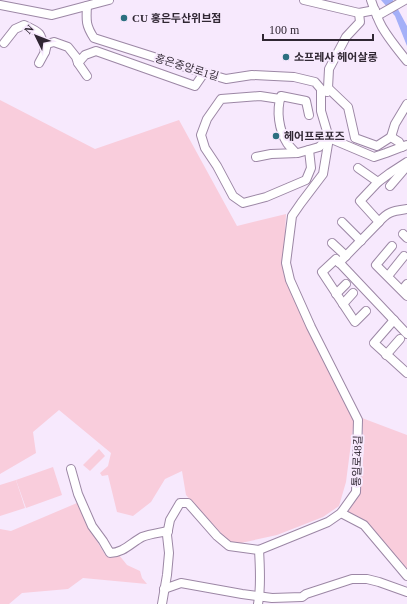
<svg xmlns="http://www.w3.org/2000/svg" width="407" height="604" font-family="'Times New Roman','Noto Sans KR',serif">
	<style>
		.green { fill: #f9cddc }
		.water { fill: #a4b0f8 }
		.lines { fill: none; stroke-linecap: round; stroke-linejoin: round }
		.street-casing { stroke: #9c87a5; stroke-width: 10 }
		.street { stroke: #fff; stroke-width: 8 }
		.poi-dot { fill: #2c6f80; stroke: #f7e9fd; stroke-width: 1.5 }
		.labels { text-anchor: middle; stroke-width: 4; stroke-linejoin: round; paint-order: stroke }
		.poi-label { font-size: 11px; font-weight: bold; fill: #302733; stroke: #f7e9fd; text-anchor: start }
		.street-label { font-size: 11px; fill: #302733; stroke: #f7e9fd }
	</style>
	<rect width="100%" height="100%" fill="#f7e9fd"/>
	<g class="green">
		<polygon points="0,100 95,149 179,120 237,226 286,214 283,272 314,341 354,420 346,482 339,506 323,517 277,535 232,545 186,495 182,471 165,479 151,502 133,516 117,512 108,475 102,476 100,473 108,466 111,453 59,410 33,432 36,453 0,474"/>
		<polygon points="362,418 407,435 407,572 395,556 347,514 358,495 362,472 364,449"/>
		<polygon points="99,449 105,456 90,471 83,465"/>
		<polygon points="53,467 62,495 26,508 16,480"/>
		<polygon points="16,480 25,508 0,516 0,485"/>
		<polygon points="77,503 98,543 106,556 119,555 127,565 140,571 142,578 147,584 83,578 68,589 22,593 9,604 0,604 0,529 11,531"/>
	</g>
	<polygon class="water" points="381,0 393,0 407,26 407,46 395,16"/>
	<g class="lines">
		<g class="street-casing">
			<g id="street">
				<polyline points="304,0 359,13 375,10"/>
				<path d="M 371,0 C 374,9 377,18 382,27 C 389,39 398,50 407,61"/>
				<polyline points="0,5 52,15 109,0"/>
				<path d="M 87,6 C 86,21 86,26 94,38 L 198,71 L 226,79 L 252,75 L 294,77 L 315,82 L 321,89 L 321,111 L 329,138 L 374,157 L 386,153 L 407,145"/>
				<polyline points="377,16 405,0"/>
				<path d="M 4,43 L 15,29 L 24,25 C 42,33 41,33 45,52 L 47,44 L 54,42 L 68,47 L 76,57 L 78,63 L 85,55 L 96,51 L 195,86 L 204,73"/>
				<polyline points="39,63 45,52"/>
				<polyline points="78,63 87,76"/>
				<polyline points="328,88 348,107 355,138 377,146 391,137 399,142 402,147"/>
				<polyline points="327,92 328,88 329,69 346,37 360,22 359,13"/>
				<polyline points="280,99 260,96 221,99 207,119 201,135 205,148 217,166 233,196 243,203 266,197 306,180 311,168 309,150"/>
				<polyline points="391,137 395,124 407,104"/>
				<path d="M 296,153 C 293,150 290,147 287,143 C 279,130 276,111 281,96 L 306,101 L 309,115"/>
				<polyline points="256,157 271,154 298,153 319,147 329,138"/>
				<polyline points="358,168 378,182 390,173 407,162"/>
				<polyline points="390,186 407,166"/>
				<polyline points="342,222 361,241"/>
				<path d="M 379,222 C 388,211 394,211 407,209"/>
				<polyline points="403,234 407,238"/>
				<polyline points="332,243 346,256"/>
				<polyline points="392,246 376,265 407,296"/>
				<polyline points="339,263 379,222 360,201 378,182"/>
				<polyline points="388,276 404,256"/>
				<polyline points="402,290 407,284"/>
				<polyline points="336,294 346,284"/>
				<polyline points="343,304 353,293"/>
				<polyline points="366,311 355,322 322,272 336,259 407,334"/>
				<polyline points="394,320 374,343 407,373"/>
				<polyline points="386,355 400,339"/>
				<path d="M 71,469 L 78,494 L 92,526 L 103,541 L 110,553 C 123,553 131,543 142,537 C 150,534 159,533 168,531"/>
				<polyline points="341,513 364,525 407,576"/>
				<polyline points="164,589 181,583 242,594 272,598 302,597 306,594 352,579 367,579 379,582 407,592"/>
				<polyline points="162,604 167,575 169,553 167,535 170,520 180,503 188,503 217,536 229,546 259,550 328,522 341,513 356,492 358,420 311,327 290,280 286,263 292,216 301,203 323,174 329,138"/>
				<path d="M 258,604 C 261,589 260,566 259,550"/>
			</g>
		</g>
		<use href="#street" class="street"/>
	</g>
	<g class="poi-dot">
		<circle cx="124" cy="18" r="4"/>
		<circle cx="286" cy="57" r="4"/>
		<circle cx="276" cy="136" r="4"/>
	</g>
	<g class="labels">
		<g class="poi-label">
			<text x="132" y="22">CU 홍은두산위브점</text>
			<text x="294" y="61">소프레사 헤어살롱</text>
			<text x="284" y="140">헤어프로포즈</text>
		</g>
		<g class="street-label">
			<text transform="translate(187 67) rotate(17)" y="4">홍은중앙로1길</text>
			<text transform="translate(357 461) rotate(-88)" y="4">통일로48길</text>
		</g>
	</g>
	<g transform="translate(36 36) rotate(313)" stroke="#f7e9fd" stroke-width="3" paint-order="stroke">
	<path d="M0-3L7 15L0 10L-7 15Z" fill="#302733"/>
	<text y="-6" font-size="11" font-weight="bold" text-anchor="middle" fill="#302733">N</text>
	</g>
	<path d="M263 34v6h110v-6" fill="none" stroke="#302733" stroke-width="2"/>
	<text x="269" y="34" font-size="12" fill="#302733" stroke="#f7e9fd" stroke-width="3" paint-order="stroke">100 m</text>
</svg>
